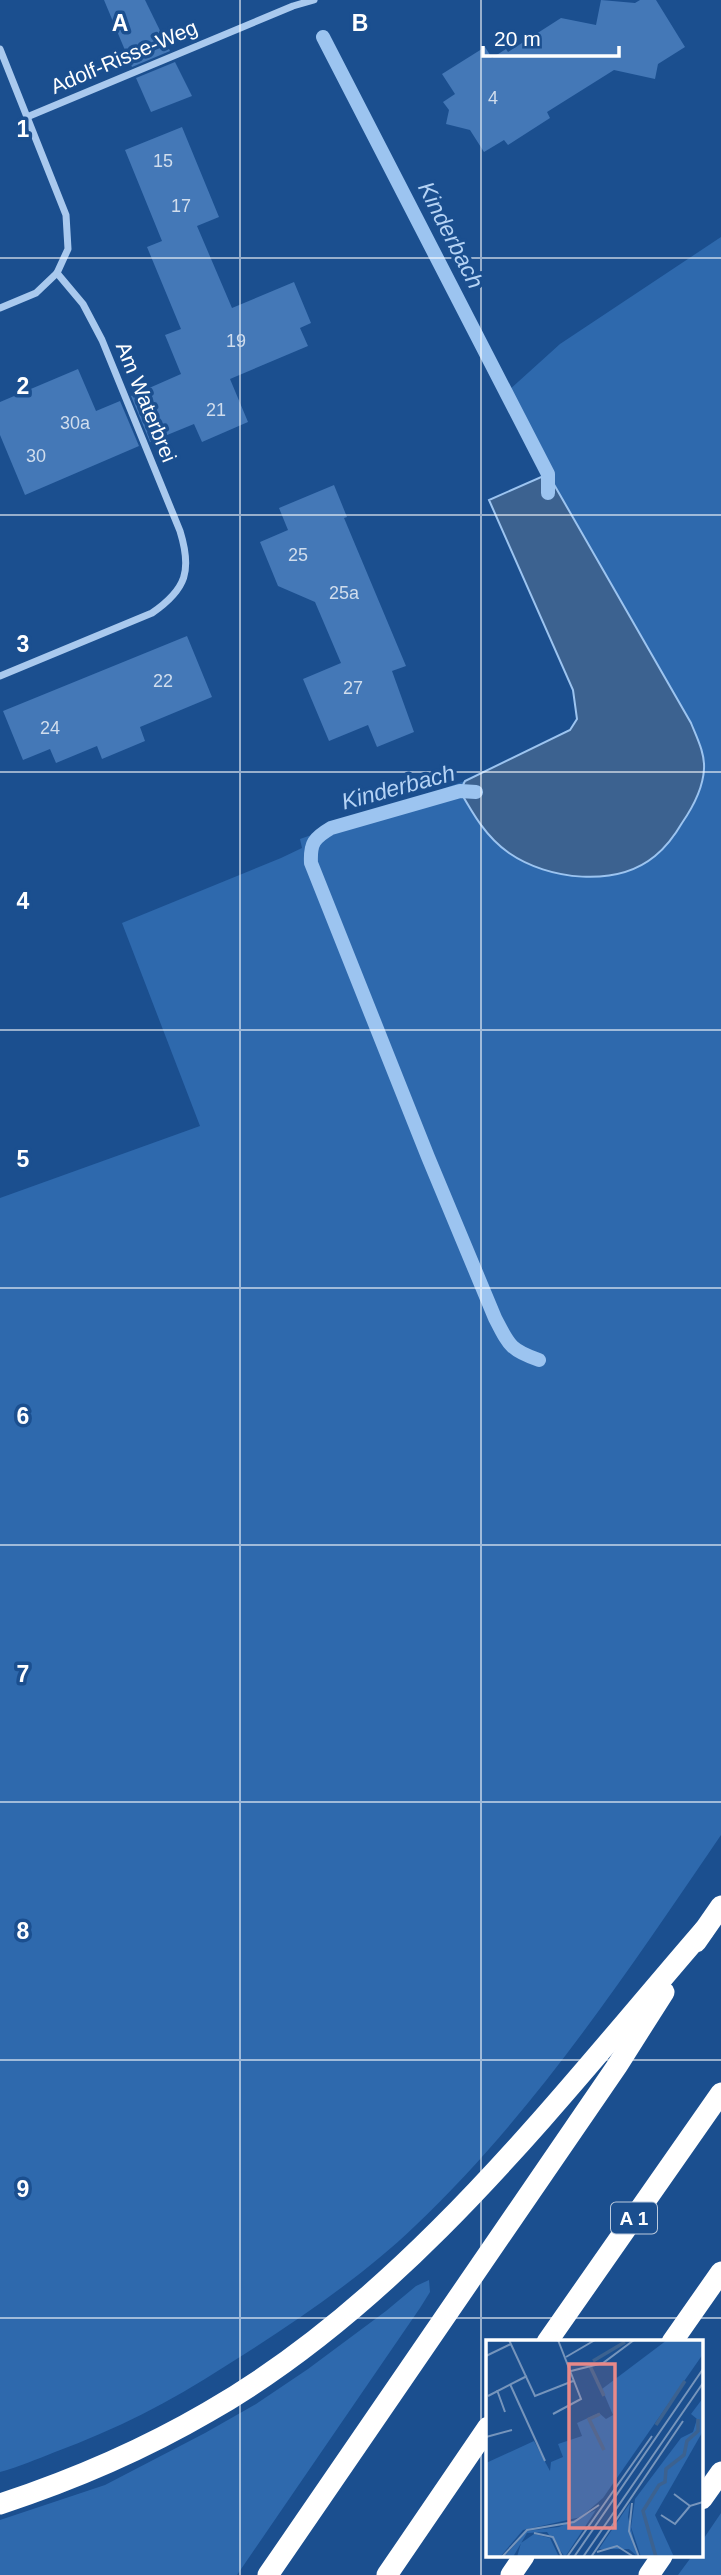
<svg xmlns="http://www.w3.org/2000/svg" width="721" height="2575" font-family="Helvetica,sans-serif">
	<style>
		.green { fill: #2e69ad }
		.water { fill: #3c6290; stroke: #9cc4f0; stroke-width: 2 }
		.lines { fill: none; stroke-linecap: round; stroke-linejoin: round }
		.stream { stroke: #9cc4f0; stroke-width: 14 }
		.building { fill: #4478b7 }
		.street { stroke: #a9c9ee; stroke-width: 7 }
		.highway { stroke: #fff; stroke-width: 21 }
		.grid { fill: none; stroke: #fff; stroke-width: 2; stroke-opacity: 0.55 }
		.labels { text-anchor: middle; stroke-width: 7; stroke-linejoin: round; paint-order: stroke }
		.number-label { font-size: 18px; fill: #d0dded }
		.shield { fill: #1b4f8f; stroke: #bbcadd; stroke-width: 2 }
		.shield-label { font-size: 19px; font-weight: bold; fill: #fff }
		.street-label { font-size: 21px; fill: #fff; stroke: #1b4f8f }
		.water-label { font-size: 23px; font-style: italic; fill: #b5d3f5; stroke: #1b4f8f }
		.inset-river { fill: none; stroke: #3c6290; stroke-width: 3.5 }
		.inset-road { fill: none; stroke: #7695bc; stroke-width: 2 }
		.view { fill: #e88989; fill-opacity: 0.15; stroke: #e88989; stroke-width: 3.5 }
		.inset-edge { fill: none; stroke: #fff; stroke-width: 3.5 }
		.grid-label { font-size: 23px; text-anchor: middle; font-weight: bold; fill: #fff; stroke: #1b4f8f; stroke-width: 7; stroke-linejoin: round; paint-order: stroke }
	</style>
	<rect width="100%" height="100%" fill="#1b4f8f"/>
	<g class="green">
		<path d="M 721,237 L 721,1835 C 628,1971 535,2112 415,2226 C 361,2278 288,2327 224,2367 C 170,2402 115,2430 55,2452 C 37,2459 19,2467 0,2472 L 0,1198 L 200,1126 L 122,923 L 281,858 L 302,848 L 300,839 L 465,781 L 460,791 L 509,853 L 530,864 L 565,875 L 615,875 L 637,867 L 654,856 L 674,837 L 690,812 L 699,794 L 702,749 L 691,723 L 566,507 L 508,391 L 560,344 Z"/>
		<polygon points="429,2280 430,2292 420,2308 237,2575 0,2575 0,2520 105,2485 205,2433 256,2404 308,2369 386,2311 416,2286"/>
		<polygon points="721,2513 721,2575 678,2575 692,2556 702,2556 702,2541"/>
	</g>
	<path class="water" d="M 548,474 L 691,723 C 697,738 705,753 704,769 C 703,789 693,807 682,823 C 675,835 666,847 655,856 C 616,888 548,880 509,853 C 486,837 473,814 460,791 L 465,781 L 570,730 L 577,719 L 573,690 L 489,500 Z"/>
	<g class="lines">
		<g class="stream">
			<polyline points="323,37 548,474 548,493"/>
			<path d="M 476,792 L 460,791 L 331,828 C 314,838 310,843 311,863 L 428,1157 L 495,1318 C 509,1345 510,1350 539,1360"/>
		</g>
	</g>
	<g class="building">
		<polygon points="104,0 145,0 170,51 132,67"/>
		<polygon points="601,0 635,3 640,0 656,0 685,47 658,64 655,79 614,70 547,112 550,118 508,145 504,140 484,152 470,130 446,124 449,110 443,102 455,94 442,74 485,47 492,58 506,49 508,52 561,18 596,25"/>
		<polygon points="175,62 192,96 151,112 136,78"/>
		<polygon points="182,127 219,217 197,226 232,308 294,282 311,323 300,328 308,346 230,379 248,422 202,442 194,424 150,442 131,396 181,374 165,335 181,329 147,247 162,241 125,150"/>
		<polygon points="78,369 96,411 120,401 139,446 25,495 0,435 0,402"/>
		<polygon points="334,485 347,517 344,518 406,666 392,671 414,732 377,747 368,725 329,741 303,679 341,663 315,602 278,586 260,542 288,530 279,508"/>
		<polygon points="187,636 212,697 140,727 145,741 102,759 97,746 56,763 50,749 23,760 3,711"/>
	</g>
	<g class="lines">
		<g class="street">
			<polyline points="0,49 66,215 68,249 57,273 36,293 0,308"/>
			<polyline points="27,117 293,6 314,0"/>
			<path d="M 0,676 L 152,613 C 187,589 192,570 180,531 L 102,340 L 83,304 L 57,273"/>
		</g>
		<g class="highway">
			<polyline points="696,1942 721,1906"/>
			<polyline points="547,2342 721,2093"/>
			<polyline points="672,2342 721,2272"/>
			<polyline points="702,2499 721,2472"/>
			<path d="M 0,2504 C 73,2480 141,2451 208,2412 C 406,2299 557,2100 704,1930"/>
			<polyline points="268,2575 617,2066 664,1992"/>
			<polyline points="387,2575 488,2427"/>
			<polyline points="511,2575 524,2556"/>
			<polyline points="649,2575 662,2556"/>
		</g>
	</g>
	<path class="grid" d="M 240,0 L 240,2575M 481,0 L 481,2575M 0,258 L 721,258M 0,515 L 721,515M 0,772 L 721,772M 0,1030 L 721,1030M 0,1288 L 721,1288M 0,1545 L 721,1545M 0,1802 L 721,1802M 0,2060 L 721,2060M 0,2318 L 721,2318"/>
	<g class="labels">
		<g class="number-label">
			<text x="493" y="104">4</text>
			<text x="163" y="167">15</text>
			<text x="181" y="212">17</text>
			<text x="236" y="347">19</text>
			<text x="216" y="416">21</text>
			<text x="75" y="429">30a</text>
			<text x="36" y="462">30</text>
			<text x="298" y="561">25</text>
			<text x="344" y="599">25a</text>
			<text x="163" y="687">22</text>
			<text x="353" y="694">27</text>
			<text x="50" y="734">24</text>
		</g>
		<rect class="shield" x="611" y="2202.5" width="46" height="31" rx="5"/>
		<g class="shield-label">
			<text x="634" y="2225">A 1</text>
		</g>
		<g class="street-label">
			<text transform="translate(124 57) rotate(-23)" y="7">Adolf-Risse-Weg</text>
			<text transform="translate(146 402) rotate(68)" y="7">Am Waterbrei</text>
		</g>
		<g class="water-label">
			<text transform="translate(451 235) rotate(63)" y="8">Kinderbach</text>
			<text transform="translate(398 787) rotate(-15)" y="8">Kinderbach</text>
		</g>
	</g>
	<g transform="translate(486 2340)">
		<rect width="217" height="217" fill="#1b4f8f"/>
		<path d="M 181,0 L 217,0 L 217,14 L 117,158 L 95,177 L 37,190 L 14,217 L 0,217 L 0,123 L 48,101 L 64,131 L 65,122 L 77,117 L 72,104 L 96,96 L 91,83 L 113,73 L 120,79 L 127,75 L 116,49 ZM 217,58 L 217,91 L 169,175 L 188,217 L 155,217 L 145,187 L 149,159 L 195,98 L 207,92 L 211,79 L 205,74 ZM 144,163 L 142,177 L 152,217 L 143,209 L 113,209 ZM 110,170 L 79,217 L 61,192 L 41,193 L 27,217 L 18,217 L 41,191 L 73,187 ZM 48,194 L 64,198 L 73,217 L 31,217 L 35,203 Z" fill="#2e69ad"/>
		<path class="inset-river" d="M 107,21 L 139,2M 104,26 L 118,56M 114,74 L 103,79 L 118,110M 170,85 L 199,41M 170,217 L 157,171 L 173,145 L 179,142 L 180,129 L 198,115 L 201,101 L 212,91 L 212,79"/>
		<path class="inset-road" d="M 23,0 L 49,56 L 87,41M 0,16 L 25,4M 80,17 L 109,0M 85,31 L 117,23 L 148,0M 24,44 L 59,121M 11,50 L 19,72M 2,56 L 41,36M 67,74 L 95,59 L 72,0M 0,97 L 26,90M 188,154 L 204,166 L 217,162M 146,163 L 143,191 L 153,217M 175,175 L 189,184 L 204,166M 48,193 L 67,197 L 76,217M 111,212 L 131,206 L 148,217M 16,217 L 41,190 L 88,182 L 113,165M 81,217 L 166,96M 88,217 L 217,29M 97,217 L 217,43M 105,217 L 197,81"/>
		<path class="view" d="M 83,24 L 129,24 L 129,188 L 83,188 Z"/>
		<rect width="217" height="217" class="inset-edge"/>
	</g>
	<g class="grid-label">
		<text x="120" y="31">A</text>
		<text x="360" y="31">B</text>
		<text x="23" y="137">1</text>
		<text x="23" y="394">2</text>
		<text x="23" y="652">3</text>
		<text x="23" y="909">4</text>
		<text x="23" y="1167">5</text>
		<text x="23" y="1424">6</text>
		<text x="23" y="1682">7</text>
		<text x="23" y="1939">8</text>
		<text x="23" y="2197">9</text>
	</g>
	<path d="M483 46v10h136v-10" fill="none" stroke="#ffffff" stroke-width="3.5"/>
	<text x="494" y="46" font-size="21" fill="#ffffff" stroke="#1b4f8f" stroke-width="5" paint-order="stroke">20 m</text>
</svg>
